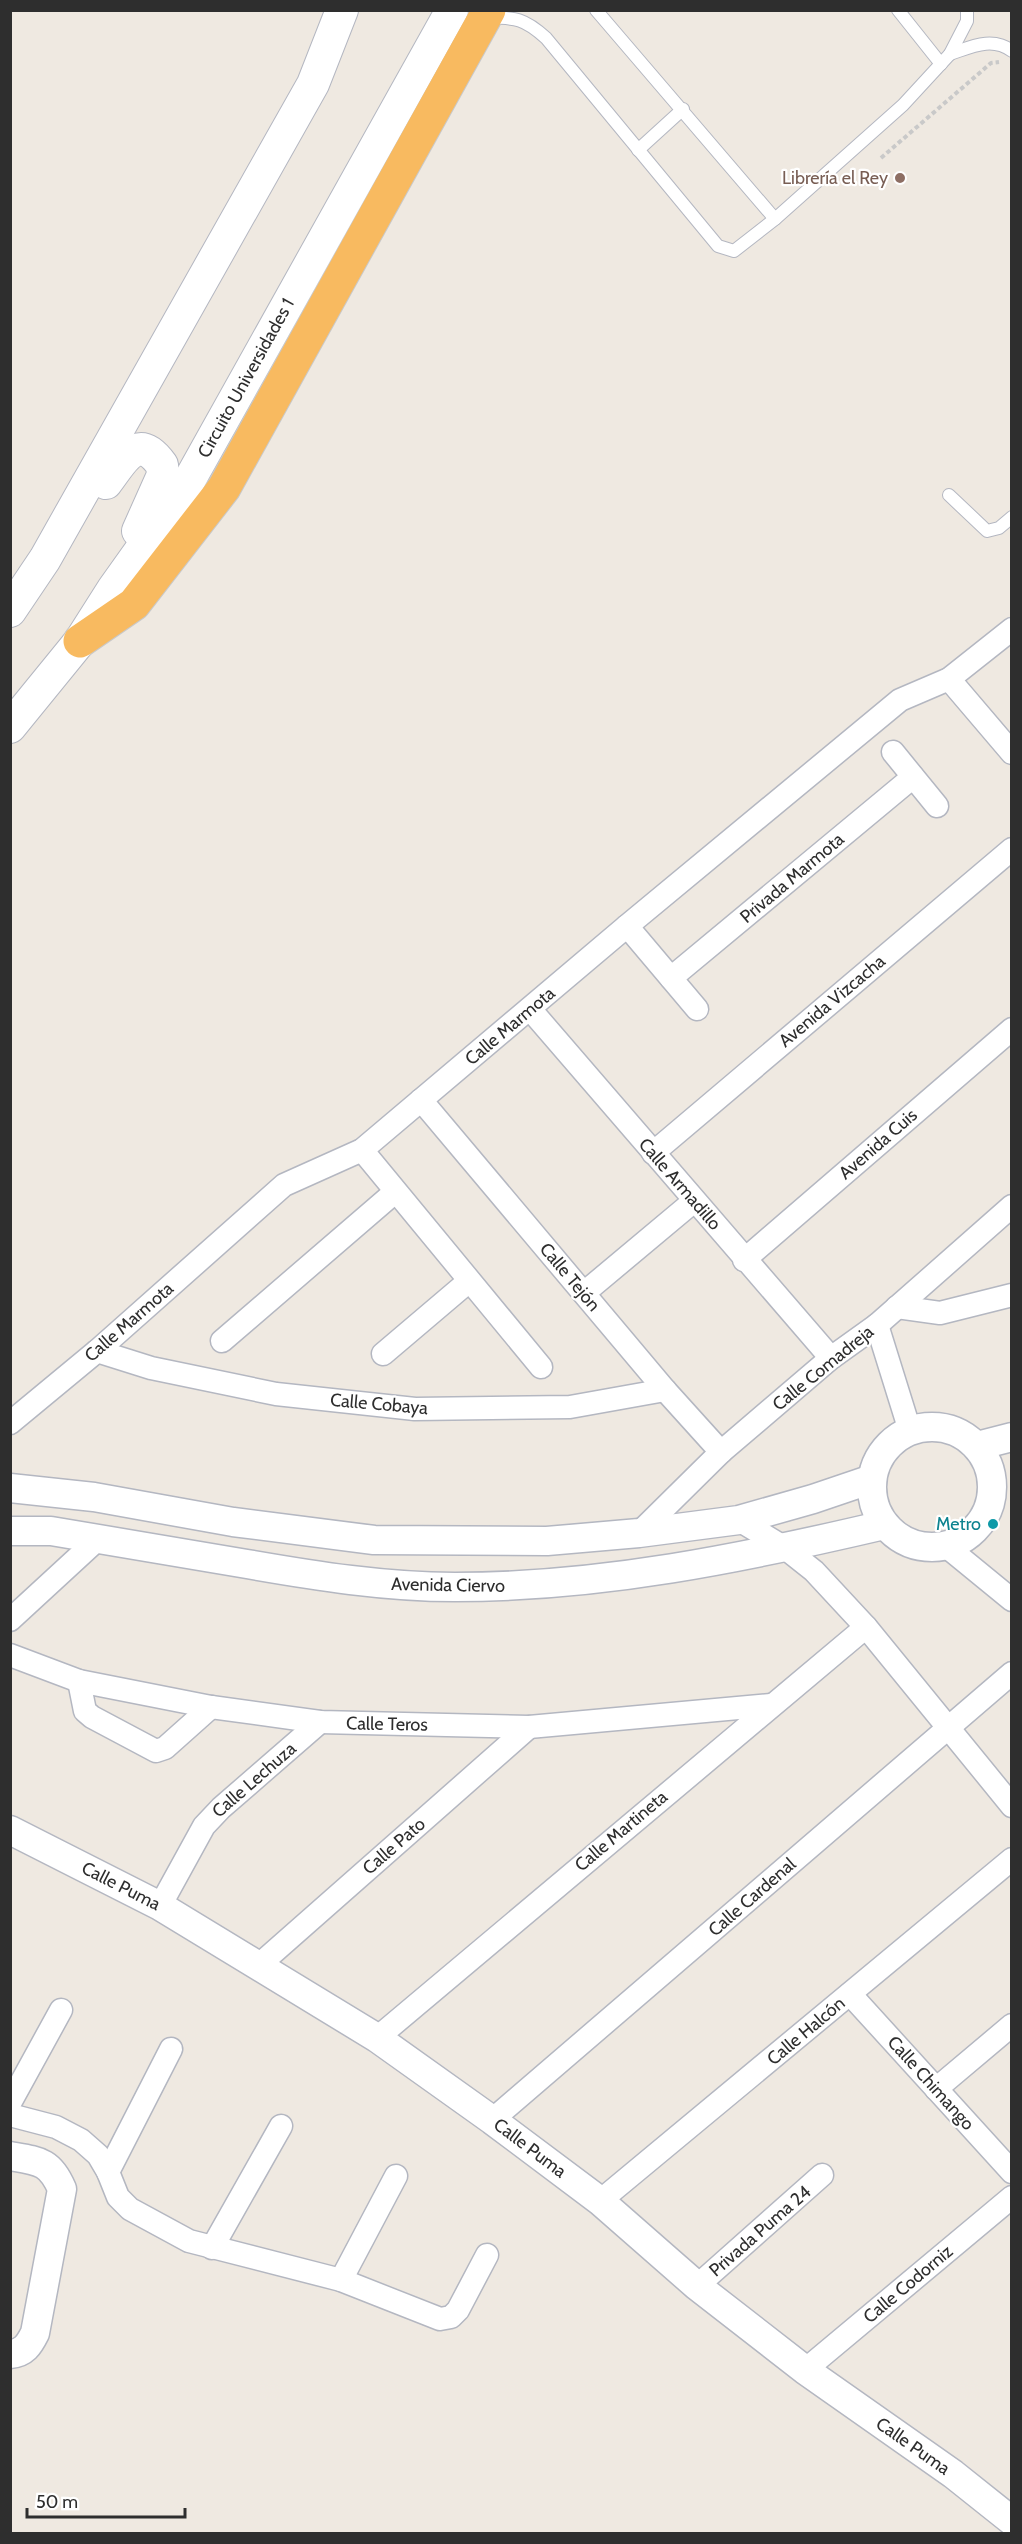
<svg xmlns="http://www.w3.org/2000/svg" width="1022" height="2544" font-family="Cabin,sans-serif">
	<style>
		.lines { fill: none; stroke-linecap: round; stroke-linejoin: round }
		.service-casing { stroke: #b4b7c1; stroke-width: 14 }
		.minor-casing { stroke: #b4b7c1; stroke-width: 25 }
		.tertiary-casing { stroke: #b4b7c1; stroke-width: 31 }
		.secondary-casing { stroke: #b4b7c1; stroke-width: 34 }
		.trunk-casing { stroke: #c9c9c9; stroke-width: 35 }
		.path { stroke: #c9c9c9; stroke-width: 4; stroke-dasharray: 4.5 3; stroke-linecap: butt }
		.service { stroke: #fff; stroke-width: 12 }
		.minor { stroke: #fff; stroke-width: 22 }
		.tertiary { stroke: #fff; stroke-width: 28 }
		.secondary { stroke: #fff; stroke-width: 32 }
		.trunk { stroke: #f8ba60; stroke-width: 33 }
		.education-dot { fill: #8d6e63; stroke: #fff; stroke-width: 2 }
		.culture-dot { fill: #0f9aa8; stroke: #fff; stroke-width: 2 }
		.labels { text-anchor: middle; stroke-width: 4.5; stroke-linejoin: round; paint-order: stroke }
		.education-label { font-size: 18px; fill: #785e54; stroke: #fff; text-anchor: end }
		.street-label { font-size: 18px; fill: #2e2e2e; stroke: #fff }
		.culture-label { font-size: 18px; fill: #0d838f; stroke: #fff; text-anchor: end }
	</style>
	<rect width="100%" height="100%" fill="#efe9e1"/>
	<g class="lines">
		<g class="service-casing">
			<g id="service">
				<polyline points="596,10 775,219"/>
				<polyline points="898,10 941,64"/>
				<path d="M 487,17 C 516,18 524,18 546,38 L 718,246 L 734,251 L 775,219 L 903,105 L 950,54 L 967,21 L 967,10"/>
				<path d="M 950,54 C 971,47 992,36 1012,51"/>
				<polyline points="638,150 683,109"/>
				<polyline points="949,495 987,531 999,528 1012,517"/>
			</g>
		</g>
		<g class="minor-casing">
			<g id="minor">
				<polyline points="949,679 1012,753"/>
				<polyline points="893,752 937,806"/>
				<polyline points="627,926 697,1009"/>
				<polyline points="671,978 913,777"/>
				<polyline points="530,1009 831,1358"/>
				<polyline points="421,1100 665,1390 721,1452"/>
				<polyline points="362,1150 541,1367"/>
				<polyline points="653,1153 1012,849"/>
				<polyline points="744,1260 1012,1029"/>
				<polyline points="584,1293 694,1201"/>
				<polyline points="897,1307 940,1313 1012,1295"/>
				<polyline points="877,1325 910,1431"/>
				<polyline points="222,1341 395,1192"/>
				<polyline points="97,1351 151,1368 276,1394 415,1409 570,1407 665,1390"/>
				<polyline points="383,1354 469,1281"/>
				<polyline points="10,1423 97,1351 284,1185 362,1150 627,926 900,700 949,679 1012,629"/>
				<polyline points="739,1520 785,1548 814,1571 866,1627 1012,1806"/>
				<polyline points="639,1533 721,1452 831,1358 877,1325 1012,1206"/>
				<polyline points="946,1546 1012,1600"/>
				<polyline points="10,1620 98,1539"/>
				<polyline points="10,1655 79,1681 211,1707 320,1722 529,1727 771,1705"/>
				<polyline points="79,1681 85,1711 92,1717 156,1751 165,1748 211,1707"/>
				<polyline points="160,1906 204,1826 221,1808 320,1722"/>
				<polyline points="259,1965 529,1727"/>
				<polyline points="850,1994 1012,2172"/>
				<polyline points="377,2038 866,1627"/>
				<polyline points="936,2089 1012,2025"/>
				<polyline points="10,2103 61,2010"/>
				<polyline points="10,2115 56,2127 81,2140 98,2155 108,2172 118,2197 130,2209 189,2241 341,2280 440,2319 451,2317 458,2310 487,2255"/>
				<polyline points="492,2120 1012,1673"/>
				<polyline points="108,2172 171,2049"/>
				<polyline points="600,2201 1012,1859"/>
				<polyline points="212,2248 281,2126"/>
				<polyline points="341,2280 396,2176"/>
				<polyline points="697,2286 822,2175"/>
				<polyline points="805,2370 1012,2197"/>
			</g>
		</g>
		<g class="tertiary-casing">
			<g id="tertiary">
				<circle cx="932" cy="1487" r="60"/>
				<polyline points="977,1446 1012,1437"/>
				<polyline points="10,1488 94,1497 233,1522 374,1540 547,1541 639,1533 739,1520 813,1499 872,1479"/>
				<path d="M 10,1531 L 51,1531 C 116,1542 182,1553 247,1564 C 316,1576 385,1587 455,1587 C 601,1587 743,1558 884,1525"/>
				<polyline points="10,1830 160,1906 377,2038 492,2120 600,2201 697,2286 805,2370 953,2474 1012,2521"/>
				<path d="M 10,2156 C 39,2161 50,2161 62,2189 L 35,2333 C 29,2345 24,2353 10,2354"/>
			</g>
		</g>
		<g class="secondary-casing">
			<g id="secondary">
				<path d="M 106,483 C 123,461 137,430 162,465 L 163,475 L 138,531"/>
				<polyline points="10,611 45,559 313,84 342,10"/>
				<polyline points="10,727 80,641 113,589 185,488 452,10"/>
			</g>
		</g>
		<g class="trunk-casing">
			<polyline id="trunk" points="80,641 134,604 224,488 489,10"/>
		</g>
		<polyline class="path" points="881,158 991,63 999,62"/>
		<use href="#service" class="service"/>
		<use href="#minor" class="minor"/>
		<use href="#tertiary" class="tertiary"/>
		<use href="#secondary" class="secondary"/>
		<use href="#trunk" class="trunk"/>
	</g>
	<circle class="education-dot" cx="900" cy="178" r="6"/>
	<circle class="culture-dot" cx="993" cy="1524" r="6"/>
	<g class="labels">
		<g class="education-label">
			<text x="888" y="184">Librería el Rey</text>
		</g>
		<g class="street-label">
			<text transform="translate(246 378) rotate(-61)" y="6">Circuito Universidades 1</text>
			<text transform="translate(792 878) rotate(-40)" y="6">Privada Marmota</text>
			<text transform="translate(832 1001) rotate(-40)" y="6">Avenida Vizcacha</text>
			<text transform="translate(510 1026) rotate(-40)" y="6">Calle Marmota</text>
			<text transform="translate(878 1144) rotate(-41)" y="6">Avenida Cuis</text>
			<text transform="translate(680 1184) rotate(49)" y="6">Calle Armadillo</text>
			<text transform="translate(570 1277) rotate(50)" y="6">Calle Tejón</text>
			<text transform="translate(129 1322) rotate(-41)" y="6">Calle Marmota</text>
			<text transform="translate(823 1368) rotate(-39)" y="6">Calle Comadreja</text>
			<text transform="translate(379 1404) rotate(5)" y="6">Calle Cobaya</text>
			<text transform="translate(448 1585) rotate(1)" y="6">Avenida Ciervo</text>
			<text transform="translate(387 1724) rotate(1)" y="6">Calle Teros</text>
			<text transform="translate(254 1780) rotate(-41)" y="6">Calle Lechuza</text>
			<text transform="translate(621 1831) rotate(-40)" y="6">Calle Martineta</text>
			<text transform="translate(394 1846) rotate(-41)" y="6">Calle Pato</text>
			<text transform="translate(121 1886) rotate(27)" y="6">Calle Puma</text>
			<text transform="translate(752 1897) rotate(-41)" y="6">Calle Cardenal</text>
			<text transform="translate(806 2031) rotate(-40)" y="6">Calle Halcón</text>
			<text transform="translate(931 2083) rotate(48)" y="6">Calle Chimango</text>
			<text transform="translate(530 2148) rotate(37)" y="6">Calle Puma</text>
			<text transform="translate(760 2231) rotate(-41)" y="6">Privada Puma 24</text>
			<text transform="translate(908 2284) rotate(-40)" y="6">Calle Codorniz</text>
			<text transform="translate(913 2446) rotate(35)" y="6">Calle Puma</text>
		</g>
		<g class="culture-label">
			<text x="981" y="1530">Metro</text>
		</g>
	</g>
	<rect width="1022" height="2544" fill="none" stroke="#2e2e2e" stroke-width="24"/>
	<path d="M27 2508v9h158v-9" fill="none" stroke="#2e2e2e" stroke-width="3"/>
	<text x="36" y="2508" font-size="18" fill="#2e2e2e" stroke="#ffffff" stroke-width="4.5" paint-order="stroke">50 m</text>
</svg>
